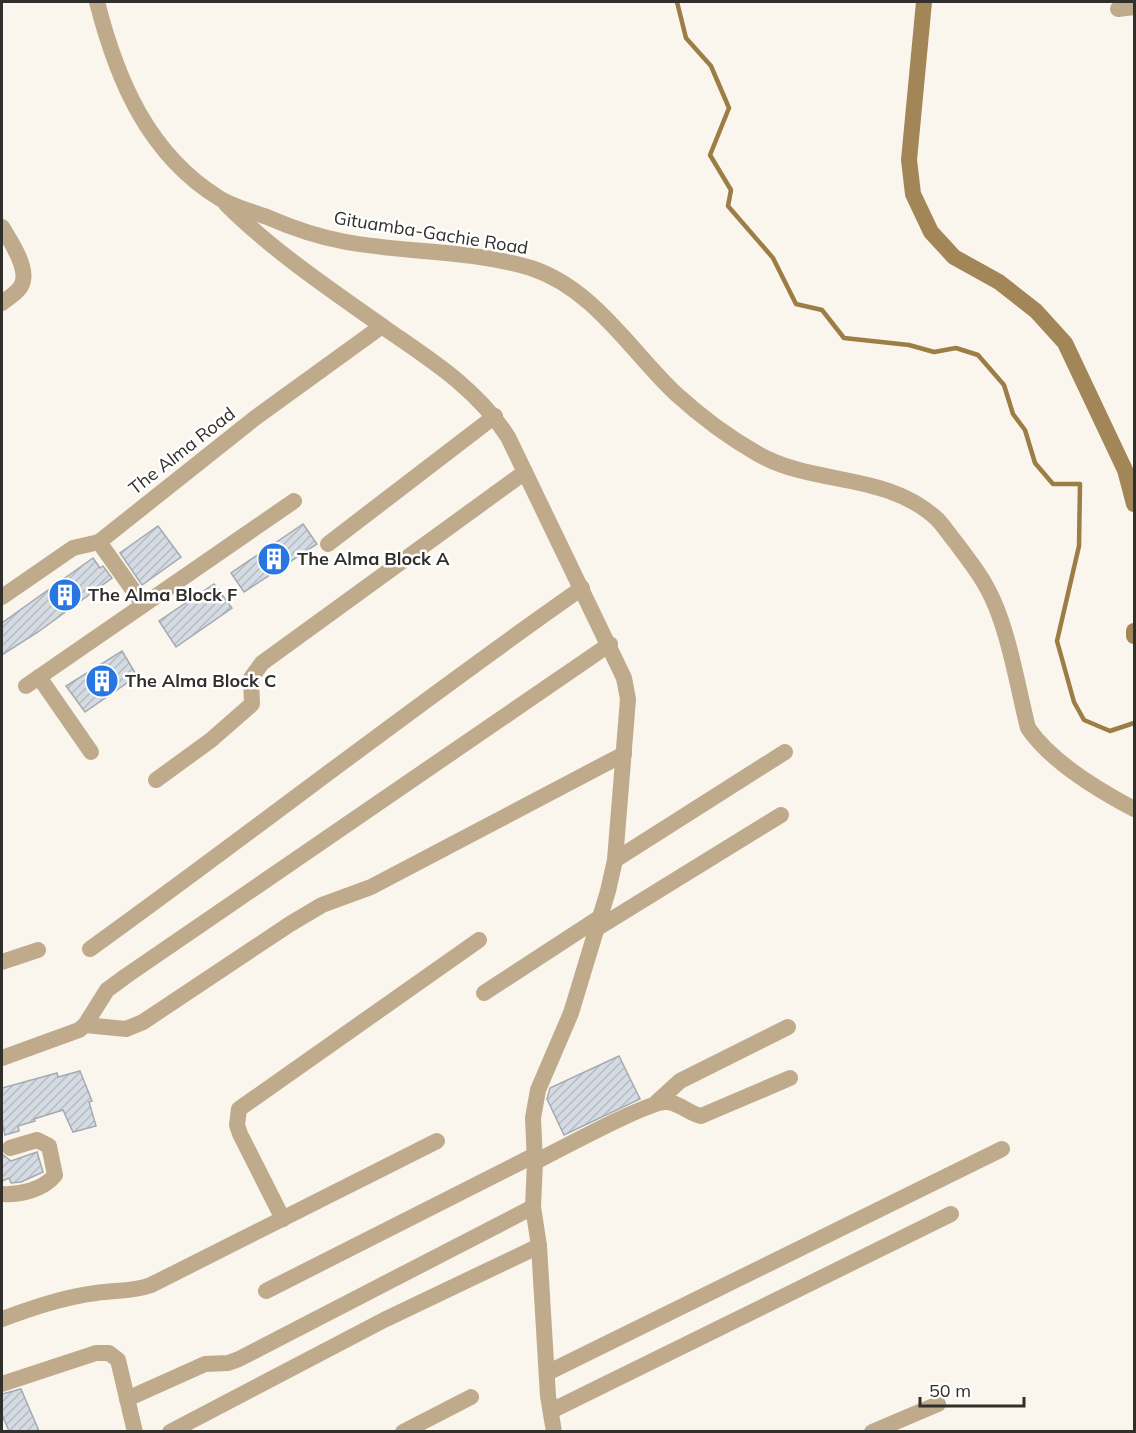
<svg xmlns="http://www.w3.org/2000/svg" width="1136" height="1433" font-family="Mulish,sans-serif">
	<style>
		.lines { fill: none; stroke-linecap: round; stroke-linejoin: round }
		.stream { stroke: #9d7d46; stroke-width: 4.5 }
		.building { fill: url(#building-hatch); stroke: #a4aab1; stroke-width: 1.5 }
		.minor { stroke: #bfab8c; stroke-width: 16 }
		.secondary { stroke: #a38657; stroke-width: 16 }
		.labels { text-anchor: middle; stroke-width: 5; stroke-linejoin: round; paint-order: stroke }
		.street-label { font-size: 18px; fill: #312f2b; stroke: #fff }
		.poi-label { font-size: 18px; font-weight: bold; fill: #312f2b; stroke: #fff; text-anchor: start }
	</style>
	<defs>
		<pattern id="building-hatch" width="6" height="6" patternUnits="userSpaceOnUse" patternTransform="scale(1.5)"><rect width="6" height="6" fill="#d5dbe3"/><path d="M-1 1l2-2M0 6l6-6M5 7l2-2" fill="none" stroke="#b7bcc3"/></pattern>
	</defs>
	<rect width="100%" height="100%" fill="#faf5ed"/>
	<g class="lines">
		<polyline class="stream" points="677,2 686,38 711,66 729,108 710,155 731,190 728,206 773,258 796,304 822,310 844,338 909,345 934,352 956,348 978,355 1004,385 1013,414 1025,430 1035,463 1053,484 1080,484 1079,546 1057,641 1074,702 1084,720 1110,731 1134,723"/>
	</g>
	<g class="building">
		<polygon points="303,524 317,544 244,592 231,573"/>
		<polygon points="158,526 181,557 142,585 120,553"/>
		<polygon points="93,558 100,568 103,566 112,578 38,632 2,655 2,623"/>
		<polygon points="214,584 232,608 176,647 159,621"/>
		<polygon points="122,651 137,676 85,712 66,686"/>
		<polygon points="619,1056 640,1099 564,1135 547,1099 550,1088"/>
		<polygon points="80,1071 92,1101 89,1102 96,1126 73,1132 63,1110 34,1119 35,1121 18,1126 19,1131 5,1135 2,1122 2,1088 57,1073 58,1077"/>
		<polygon points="37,1152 43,1172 21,1182 11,1183 9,1178 2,1181 2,1154 11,1161"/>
		<polygon points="21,1389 39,1431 9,1431 2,1415 2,1394"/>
	</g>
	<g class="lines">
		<g class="minor">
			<path d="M 97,2 C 117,80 148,154 219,198 C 233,207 251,211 267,217 C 292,228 319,237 346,242 C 407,253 472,250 531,268 C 593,288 630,350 675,393 C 699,415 730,438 758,454 C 814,486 887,472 937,519 C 944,526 950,536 957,544 C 967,558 978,571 986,586 C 1008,624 1017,685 1028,728 C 1051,762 1098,790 1134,809"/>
			<polyline points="1118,9 1134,7"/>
			<path d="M 226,204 C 275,253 333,291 389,331 C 434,362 478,390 508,437 L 624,678 L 628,699 L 615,860 L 608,891 L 571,1013 L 538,1090 L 533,1118 L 535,1162 L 533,1207 L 539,1246 L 548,1396 L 554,1432"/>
			<path d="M 2,227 C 10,240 29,268 22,284 C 19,292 8,298 2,303"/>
			<polyline points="99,542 143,604"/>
			<polyline points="328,544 495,416"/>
			<polyline points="2,597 73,548 99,542 255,418 382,326"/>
			<polyline points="39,677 91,752"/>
			<polyline points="26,686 294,501"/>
			<polyline points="156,780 211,740 252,704 251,678 262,663 525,472"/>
			<polyline points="615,860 785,752"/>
			<polyline points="596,929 781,815"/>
			<path d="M 90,949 C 255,830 416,704 582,588"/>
			<polyline points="2,962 38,950"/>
			<polyline points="484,993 599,918"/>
			<polyline points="85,1025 126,1029 143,1022 290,924 322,905 371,887 624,754"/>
			<polyline points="2,1058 79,1030 85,1025 107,990 126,976 610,644"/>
			<polyline points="657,1102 680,1081 788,1027"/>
			<path d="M 535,1162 C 557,1151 650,1100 667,1102 C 680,1103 688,1113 701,1116 L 790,1078"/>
			<path d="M 2,1194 C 20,1195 43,1190 55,1175 L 49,1146 L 37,1140 L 10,1148"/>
			<polyline points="283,1219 240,1134 237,1125 239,1109 479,940"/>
			<polyline points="266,1291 535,1155"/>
			<path d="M 2,1319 C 32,1308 64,1297 96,1293 C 115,1290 132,1292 151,1285 L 437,1141"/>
			<polyline points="547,1373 1002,1149"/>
			<polyline points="2,1384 96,1353 109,1353 118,1360 135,1432"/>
			<polyline points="127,1399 205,1364 228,1363 239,1359 533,1207"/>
			<polyline points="551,1411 951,1214"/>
			<polyline points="170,1432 384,1320 539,1246"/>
			<polyline points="403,1432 471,1397"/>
			<polyline points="872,1432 938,1404"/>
		</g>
		<g class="secondary">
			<polyline points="924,2 909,160 913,194 931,232 954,257 999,282 1036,311 1065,343 1125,470 1134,504"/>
			<polyline points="1134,631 1134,636"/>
		</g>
	</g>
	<defs>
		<g id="building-disc" transform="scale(1.725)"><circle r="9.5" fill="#2776e2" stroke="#fff"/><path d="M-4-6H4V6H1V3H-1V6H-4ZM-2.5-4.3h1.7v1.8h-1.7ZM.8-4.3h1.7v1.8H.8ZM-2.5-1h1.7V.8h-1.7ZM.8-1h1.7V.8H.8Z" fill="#fff"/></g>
	</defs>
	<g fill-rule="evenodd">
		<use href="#building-disc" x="274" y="559"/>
		<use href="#building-disc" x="65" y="595"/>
		<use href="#building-disc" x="102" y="681"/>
	</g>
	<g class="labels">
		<g class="street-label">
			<text transform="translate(431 233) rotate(9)" y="6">Gituamba-Gachie Road</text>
			<text transform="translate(182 451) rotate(-38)" y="6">The Alma Road</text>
		</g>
		<g class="poi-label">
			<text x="297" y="565">The Alma Block A</text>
			<text x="88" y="601">The Alma Block F</text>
			<text x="125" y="687">The Alma Block C</text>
		</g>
	</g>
	<rect width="1136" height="1433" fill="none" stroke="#312f2b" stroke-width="6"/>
	<path d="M920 1397v9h104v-9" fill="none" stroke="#312f2b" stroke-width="3"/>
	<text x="929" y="1397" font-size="18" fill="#312f2b" stroke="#ffffff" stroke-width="4.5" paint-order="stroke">50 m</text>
</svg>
